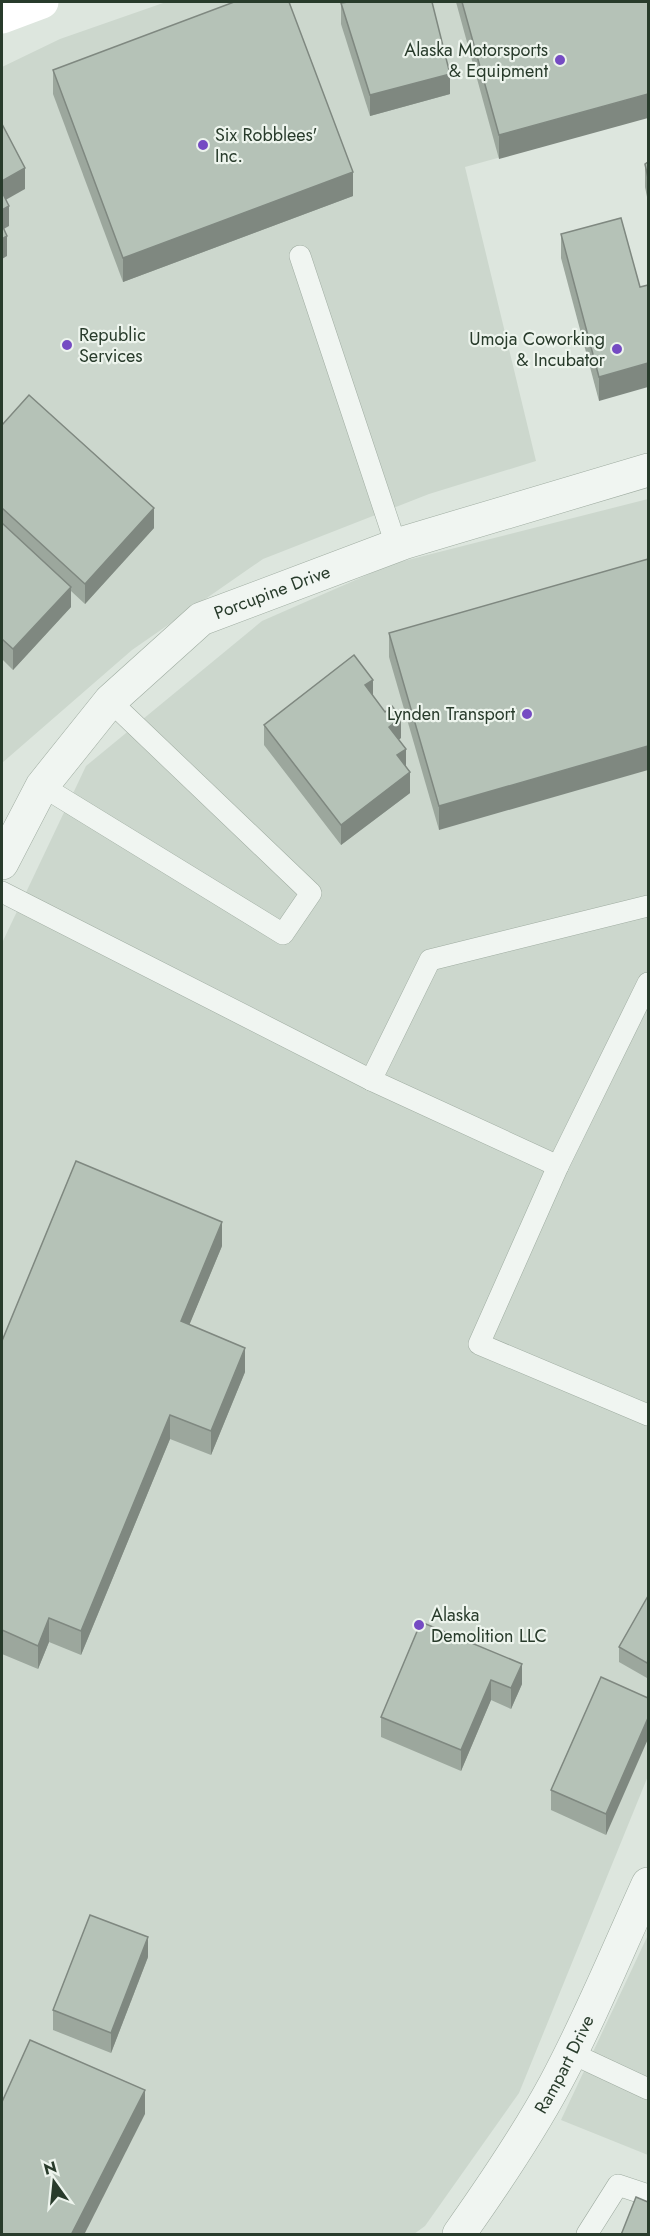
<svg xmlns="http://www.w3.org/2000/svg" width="650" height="2236" font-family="Jost,sans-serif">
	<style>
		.built { fill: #ccd7cd }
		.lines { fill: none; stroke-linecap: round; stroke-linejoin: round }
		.lane-casing { stroke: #9faca1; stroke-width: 22 }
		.street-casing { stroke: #9faca1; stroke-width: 34 }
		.lane { stroke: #f0f5f1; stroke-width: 21 }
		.street { stroke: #f0f5f1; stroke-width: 33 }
		.secondary { stroke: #fff; stroke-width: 33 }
		.wall { fill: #9ca79d }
		.shaded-wall { fill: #7f8880 }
		.building { fill: #b5c2b7; stroke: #7f8880; stroke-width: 1.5 }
		.poi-dot { fill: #754bc3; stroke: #edf4ed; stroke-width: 2 }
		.labels { text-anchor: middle; stroke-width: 4.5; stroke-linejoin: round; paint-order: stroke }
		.poi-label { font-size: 18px; fill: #283b2b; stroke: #edf4ed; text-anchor: end }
		.street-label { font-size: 18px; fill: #283b2b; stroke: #edf4ed }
	</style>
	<rect width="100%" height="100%" fill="#dde6de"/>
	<g class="built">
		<polygon points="166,2 648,2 648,116 465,167 536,461 429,494 263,559 132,650 2,763 2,67 60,39"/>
		<polygon points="648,499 648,1776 519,2093 425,2226 414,2234 2,2234 2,943 86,766 262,621 392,564"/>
		<polygon points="648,1935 648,2155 561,2120"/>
	</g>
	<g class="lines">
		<g class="lane-casing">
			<g id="lane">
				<polyline points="300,256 396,545"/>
				<polyline points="42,786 283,934 311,893 110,701"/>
				<polyline points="2,892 371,1080 558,1166 479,1344 648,1415"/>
				<polyline points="371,1080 430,960 648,906"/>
				<polyline points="558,1166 648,983"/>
				<polyline points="571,2053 648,2089"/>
				<polyline points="587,2234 618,2185 648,2195"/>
			</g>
		</g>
		<g class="street-casing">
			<g id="street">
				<path id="s1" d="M 2,863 L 42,786 L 110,701 L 201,619 L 403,543 L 648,470"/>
				<path id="s2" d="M 459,2234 C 493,2186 527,2136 555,2084 C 590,2019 618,1950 648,1884"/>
			</g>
		</g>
		<use href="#lane" class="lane"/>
		<use href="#street" class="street"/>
		<polyline class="secondary" points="2,17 42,2"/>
	</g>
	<g class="wall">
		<polygon points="456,2 648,2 499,159"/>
		<polygon points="341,3 450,94 370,116 341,24"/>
		<polygon points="53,70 353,196 123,282 53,94"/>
		<polygon points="648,162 648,202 645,187 645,164"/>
		<polygon points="561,234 640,287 599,401 561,258"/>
		<polygon points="2,425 154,528 85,604 71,591 71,607 13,670 2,659"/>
		<polygon points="648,559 439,830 389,657 389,633"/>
		<polygon points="373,696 401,738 399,739 410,793 341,845 264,745 264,725"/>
		<polygon points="222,1246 189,1325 245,1372 211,1455 170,1439 81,1655 49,1642 38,1669 2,1654 2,1341"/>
		<polygon points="648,1596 647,1678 619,1662 619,1647"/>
		<polygon points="421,1622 522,1684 511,1709 491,1700 461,1771 381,1737 381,1717"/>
		<polygon points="648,1698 606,1835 551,1810 551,1790"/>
		<polygon points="148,1957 111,2053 53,2030 53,2010"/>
	</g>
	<g class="shaded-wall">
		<polygon points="450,74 450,94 370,116 370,95"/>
		<polygon points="648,94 648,118 499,159 499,135"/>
		<polygon points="25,168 25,189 2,202 2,181"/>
		<polygon points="353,172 353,196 123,282 123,258"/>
		<polygon points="9,206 9,226 2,230 2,210"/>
		<polygon points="7,236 7,256 2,259 2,239"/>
		<polygon points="648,363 648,387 599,401 599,377"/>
		<polygon points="154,508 154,528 85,604 85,584"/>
		<polygon points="71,587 71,607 13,670 13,649"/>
		<polygon points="373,680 373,700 365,685"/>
		<polygon points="401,717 401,738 389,747 389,727"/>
		<polygon points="648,746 648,770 439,830 439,806"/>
		<polygon points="406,749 406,769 397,755"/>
		<polygon points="410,772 410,793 341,845 341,825"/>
		<polygon points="222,1222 222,1246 181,1345 181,1321"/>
		<polygon points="245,1348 245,1372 211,1455 211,1431"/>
		<polygon points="170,1415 170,1439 81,1655 81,1631"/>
		<polygon points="49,1618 49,1642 38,1669 38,1646"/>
		<polygon points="648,1661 648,1676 647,1678 647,1663"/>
		<polygon points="522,1664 522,1684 511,1709 511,1688"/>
		<polygon points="491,1680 491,1700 461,1771 461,1750"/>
		<polygon points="648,1718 648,1739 606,1835 606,1814"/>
		<polygon points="148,1937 148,1957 111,2053 111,2033"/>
		<polygon points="145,2090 145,2114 84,2235 71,2235"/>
	</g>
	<g class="building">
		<polygon points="234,2 289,2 353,172 123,258 53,70"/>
		<polygon points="348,2 432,2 450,74 370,95 341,3"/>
		<polygon points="462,2 648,2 648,94 499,135"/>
		<polygon points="2,124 25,168 2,181"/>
		<polygon points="648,162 648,178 645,164"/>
		<polygon points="2,192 9,206 2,210"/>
		<polygon points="621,218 640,287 648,285 648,363 599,377 561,234"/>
		<polygon points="2,225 7,236 2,239"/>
		<polygon points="29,395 154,508 85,584 2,508 2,425"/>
		<polygon points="2,523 71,587 13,649 2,639"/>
		<polygon points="648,559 648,746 439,806 389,633"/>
		<polygon points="354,655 373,680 365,685 385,712 392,706 401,717 389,727 406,749 397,755 410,772 341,825 264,725"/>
		<polygon points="76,1161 222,1222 181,1321 245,1348 211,1431 170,1415 81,1631 49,1618 38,1646 2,1630 2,1341"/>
		<polygon points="648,1596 648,1661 647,1663 619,1647"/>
		<polygon points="421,1622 522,1664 511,1688 491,1680 461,1750 381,1717"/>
		<polygon points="601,1677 648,1698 648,1718 606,1814 551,1790"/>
		<polygon points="90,1915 148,1937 111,2033 53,2010"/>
		<polygon points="30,2040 145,2090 71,2235 2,2235 2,2102"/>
		<polygon points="636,2197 648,2202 648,2235 621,2235"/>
	</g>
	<g class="poi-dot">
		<circle cx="560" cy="60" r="6"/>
		<circle cx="203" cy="145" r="6"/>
		<circle cx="67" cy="345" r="6"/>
		<circle cx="617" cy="349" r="6"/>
		<circle cx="527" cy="714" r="6"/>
		<circle cx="419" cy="1625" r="6"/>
	</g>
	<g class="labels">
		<g class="poi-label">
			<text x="548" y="56">Alaska Motorsports<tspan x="548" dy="21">&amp; Equipment</tspan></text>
			<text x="215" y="141" text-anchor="start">Six Robblees'<tspan x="215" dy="21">Inc.</tspan></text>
			<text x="79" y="341" text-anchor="start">Republic<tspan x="79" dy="21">Services</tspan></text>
			<text x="605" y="345">Umoja Coworking<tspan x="605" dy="21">&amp; Incubator</tspan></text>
			<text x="515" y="720">Lynden Transport</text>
			<text x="431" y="1621" text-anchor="start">Alaska<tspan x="431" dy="21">Demolition LLC</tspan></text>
		</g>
		<g class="street-label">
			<text dy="6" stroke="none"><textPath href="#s1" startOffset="394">Porcupine Drive</textPath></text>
			<text dy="6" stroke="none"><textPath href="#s2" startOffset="200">Rampart Drive</textPath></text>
		</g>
	</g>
	<rect width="650" height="2236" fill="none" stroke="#283b2b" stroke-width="6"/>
	<g transform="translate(54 2182) rotate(345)" stroke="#edf4ed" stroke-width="4.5" paint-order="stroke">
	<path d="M0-4.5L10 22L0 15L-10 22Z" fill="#283b2b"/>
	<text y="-9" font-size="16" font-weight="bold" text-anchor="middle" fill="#283b2b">N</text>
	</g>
</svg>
